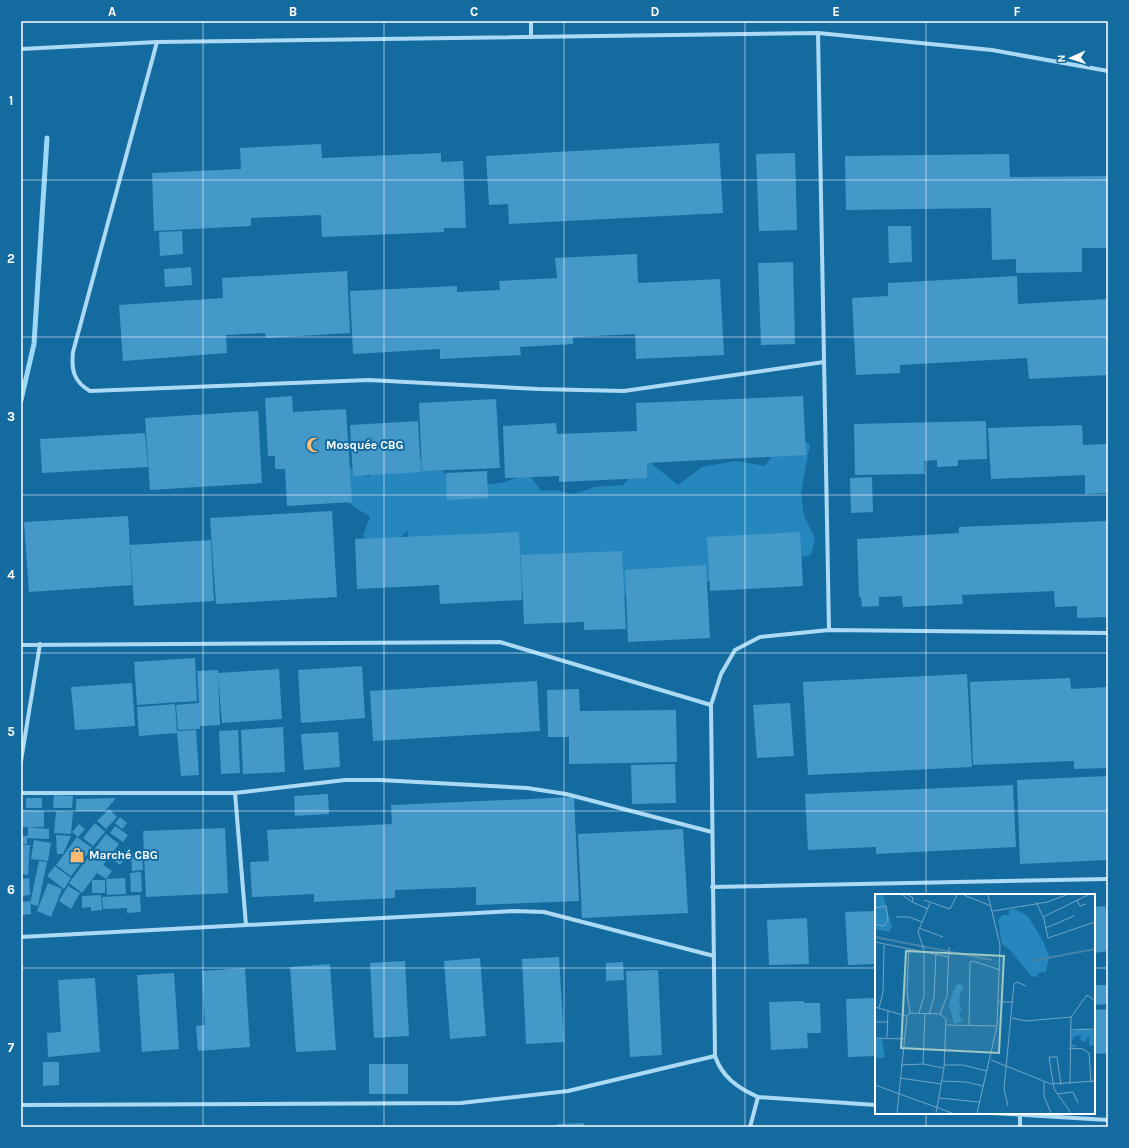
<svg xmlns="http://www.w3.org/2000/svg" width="1129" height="1148" font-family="Karla,sans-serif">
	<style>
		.green { fill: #2687be }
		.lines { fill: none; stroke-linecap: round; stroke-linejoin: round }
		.stream { stroke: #9ed8f7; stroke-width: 5 }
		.building { fill: #4599c9 }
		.minor { stroke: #acdaf4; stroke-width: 4 }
		.grid { fill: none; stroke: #fff; stroke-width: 1; stroke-opacity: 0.55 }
		.labels { text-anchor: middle; stroke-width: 4; stroke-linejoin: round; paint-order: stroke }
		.poi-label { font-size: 12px; font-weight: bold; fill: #fff; stroke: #136ba0; text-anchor: start }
		.inset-river { fill: none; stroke: #4783a7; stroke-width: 2 }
		.inset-road { fill: none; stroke: #71a6c6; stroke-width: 1 }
		.view { fill: #9fc8c5; fill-opacity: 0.15; stroke: #9fc8c5; stroke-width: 2 }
		.inset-edge { fill: none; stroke: #fff; stroke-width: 2 }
		.neatline { fill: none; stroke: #fff; stroke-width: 1.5 }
		.grid-label { font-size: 13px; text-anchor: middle; font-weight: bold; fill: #fff }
	</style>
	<rect width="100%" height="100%" fill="#136ba0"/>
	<path class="green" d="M 786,434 L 810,444 L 801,493 L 804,516 L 815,538 L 811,555 L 746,570 L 692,586 L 639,582 L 615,604 L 536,597 L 411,554 L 407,530 L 391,549 L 374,556 L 363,536 L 370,517 L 336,495 L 350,468 L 369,477 L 382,457 C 417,457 436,452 454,488 L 501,483 L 529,474 L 541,491 L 555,490 L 574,494 L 595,487 L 623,485 L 646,459 L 678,485 L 702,467 L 736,461 L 765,466 Z"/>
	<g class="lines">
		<polyline class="stream" points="21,400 34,344 47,138"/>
	</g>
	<g class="building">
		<polygon points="719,143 723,213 509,224 508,204 489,205 486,156"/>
		<polygon points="321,144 322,158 441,153 441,162 463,161 466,228 444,228 444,232 322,237 321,215 251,218 251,226 154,231 152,173 241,169 240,148"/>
		<polygon points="795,153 797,230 759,231 756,154"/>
		<polygon points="1009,154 1010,177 1108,176 1108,248 1082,248 1082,272 1016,273 1016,259 992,260 991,208 846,210 845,156"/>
		<polygon points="888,226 911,226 912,262 889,263"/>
		<polygon points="182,231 183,254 160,256 159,232"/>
		<polygon points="637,254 638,283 720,279 724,355 636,359 635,334 573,337 573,344 520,347 521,355 440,359 440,349 353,354 350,291 457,286 457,292 500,290 499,281 557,278 555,258"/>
		<polygon points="793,262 795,344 761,345 758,263"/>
		<polygon points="191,267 192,285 165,287 164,269"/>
		<polygon points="347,271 350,333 266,338 265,333 226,335 227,353 123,361 119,305 223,298 222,278"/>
		<polygon points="1017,276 1018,304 1108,299 1108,375 1029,379 1027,358 900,365 900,373 856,375 852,298 888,296 888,283"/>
		<polygon points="292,396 293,412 346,409 352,502 287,506 285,469 275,469 275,456 268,456 265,398"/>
		<polygon points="803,396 806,455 647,463 647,478 559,482 559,476 505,478 503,426 556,423 557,434 637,431 636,403"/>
		<polygon points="496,399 500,468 422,471 419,403"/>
		<polygon points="258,411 262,483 150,490 145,418"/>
		<polygon points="418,421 421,472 353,476 350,425"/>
		<polygon points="986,421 987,459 958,460 958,466 937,467 937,460 924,461 925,474 855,475 854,424"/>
		<polygon points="1082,425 1083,445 1108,444 1108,493 1085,494 1085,475 991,479 988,428"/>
		<polygon points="145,433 148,467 42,473 40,439"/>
		<polygon points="487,471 488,498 447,500 446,473"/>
		<polygon points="872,477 873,512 851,513 850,478"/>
		<polygon points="332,511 337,597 216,604 210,518"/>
		<polygon points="128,516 132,585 29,592 24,522"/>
		<polygon points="1107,521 1108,617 1077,618 1077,606 1055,607 1054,591 962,595 963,604 903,607 902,596 879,597 879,606 862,607 861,597 859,597 857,539 959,533 959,527"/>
		<polygon points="519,532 522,600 440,604 439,585 357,589 355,539"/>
		<polygon points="800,532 803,586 710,591 707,537"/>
		<polygon points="211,540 214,601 134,606 130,545"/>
		<polygon points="622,551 626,629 584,630 584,622 524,624 521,555"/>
		<polygon points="706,565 710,638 628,642 625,570"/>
		<polygon points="195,658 197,701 137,705 134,662"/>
		<polygon points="362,666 365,718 301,723 298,670"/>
		<polygon points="279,669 282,719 222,723 218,676 220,725 200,726 200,729 178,730 176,705 199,703 197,671 218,670 218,673"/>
		<polygon points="967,674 972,767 808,775 803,682"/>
		<polygon points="1070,678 1071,689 1108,687 1108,768 1074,769 1074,761 973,765 970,682"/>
		<polygon points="537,681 540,731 373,741 370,691"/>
		<polygon points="132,683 135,726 75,730 71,687"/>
		<polygon points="579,689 580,711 676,710 677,762 569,764 569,737 548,737 547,690"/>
		<polygon points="790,703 794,756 757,758 753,705"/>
		<polygon points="175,704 177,731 196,730 199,775 181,776 177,733 139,736 137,707"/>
		<polygon points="283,727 285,772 243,774 241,730"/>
		<polygon points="238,730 240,773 221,774 219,731"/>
		<polygon points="338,732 340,767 304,770 301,734"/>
		<polygon points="675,764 676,803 632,804 631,765"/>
		<polygon points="1108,776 1108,860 1020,864 1017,780"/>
		<polygon points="1013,785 1016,847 876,854 876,847 808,850 805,794"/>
		<polygon points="328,794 329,814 295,816 294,796"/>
		<polygon points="54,795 73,796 72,808 53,808"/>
		<polygon points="574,797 579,901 476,905 476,887 395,890 395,898 314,902 314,894 252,897 250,862 269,861 267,830 392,824 391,805"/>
		<rect x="26" y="798" width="16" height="10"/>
		<polygon points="116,798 105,811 76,811 76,799"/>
		<polygon points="109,809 117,817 106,829 97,821"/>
		<polygon points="22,810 44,811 44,827 22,827"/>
		<polygon points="56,811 73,812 71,834 54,833"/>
		<polygon points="120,817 127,823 122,829 115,823"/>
		<polygon points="95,823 105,832 93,846 83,838"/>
		<polygon points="79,824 85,829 78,837 72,832"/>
		<polygon points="115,826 128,835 123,842 110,833"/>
		<polygon points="28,827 49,829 49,839 27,838 27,844 21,844 21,836 28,836"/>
		<polygon points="225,828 228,893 146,897 143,831"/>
		<polygon points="683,829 688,913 582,918 578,834"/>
		<polygon points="106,834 119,844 103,865 112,871 106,879 97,873 82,893 69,883"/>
		<polygon points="56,835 71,836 63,854 57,854"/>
		<polygon points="77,837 92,848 71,876 56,865"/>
		<polygon points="34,840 51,843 48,861 31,859"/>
		<polygon points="21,845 30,845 28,875 21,874"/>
		<polygon points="116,850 126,857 120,865 110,857"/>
		<polygon points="131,853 142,853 143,870 132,871"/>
		<polygon points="39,861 47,862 38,906 30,904"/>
		<polygon points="55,866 71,878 64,889 47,876"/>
		<polygon points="141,872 142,892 131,892 130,873"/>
		<polygon points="29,878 30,895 21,896 21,879"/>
		<polygon points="125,878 126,894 107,895 106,879"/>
		<rect x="92" y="880" width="13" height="13"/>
		<polygon points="48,883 62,889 51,917 37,911"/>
		<polygon points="68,886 80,893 71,909 59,901"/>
		<polygon points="101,895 102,910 91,911 91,907 82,908 82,896"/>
		<polygon points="140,895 141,912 127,913 127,908 103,909 102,897"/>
		<polygon points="30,901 31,914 21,915 21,902"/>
		<polygon points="1105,906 1106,912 1108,912 1108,951 1094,953 1094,907"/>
		<polygon points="876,911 876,964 848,965 845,912"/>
		<polygon points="807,918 809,964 769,965 767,920"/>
		<polygon points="559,957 564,1042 526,1044 522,959"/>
		<polygon points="480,958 486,1036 450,1039 444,961"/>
		<polygon points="405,961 409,1036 374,1038 370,963"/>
		<polygon points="623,962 624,980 606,981 606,963"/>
		<polygon points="330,964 336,1050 296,1052 290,967"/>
		<polygon points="245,968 250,1047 198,1051 196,1026 205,1025 202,971"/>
		<polygon points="658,970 662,1055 630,1057 626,971"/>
		<polygon points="174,973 179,1049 142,1052 137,975"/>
		<polygon points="95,978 100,1052 48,1057 47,1033 61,1032 58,980"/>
		<polygon points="1094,985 1108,985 1108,1004 1094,1005"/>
		<polygon points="876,998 876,1056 848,1057 846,999"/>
		<polygon points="804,1001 804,1003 820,1003 821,1033 807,1033 808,1048 771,1050 769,1002"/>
		<polygon points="1108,1009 1108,1053 1094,1054 1094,1010"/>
		<polygon points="43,1062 59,1062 59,1085 43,1086"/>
		<rect x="369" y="1064" width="39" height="30"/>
		<polygon points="584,1123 584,1127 557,1127 557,1124"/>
	</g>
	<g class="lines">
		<g class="minor">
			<polyline points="531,21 531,37"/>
			<polyline points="818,33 829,630"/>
			<path d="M 157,42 L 73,352 C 71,370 74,382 90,391 L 369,380 L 538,389 L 624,391 L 824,362"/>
			<polyline points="21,49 157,42 818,33 992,50 1108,71"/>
			<polyline points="21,645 500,642 711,705"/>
			<polyline points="21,761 40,644"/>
			<polyline points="21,793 235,793 345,780 380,780 527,788 566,794 712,832"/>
			<polyline points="235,793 246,925"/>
			<polyline points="712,887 1108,879"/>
			<polyline points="21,937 513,911 544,912 714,956"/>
			<polyline points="21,1105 461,1103 568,1091 715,1056"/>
			<path d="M 876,1105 L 758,1097 C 738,1088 722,1077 715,1056 L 711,705 L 721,674 L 735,650 L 760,637 L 829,630 L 1108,633"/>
			<polyline points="992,1113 1108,1120"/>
			<polyline points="750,1127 758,1097"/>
			<polyline points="1020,1127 1020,1115"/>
		</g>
	</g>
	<path class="grid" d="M 203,21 L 203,1127M 384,21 L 384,1127M 564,21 L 564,1127M 745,21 L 745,1127M 926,21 L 926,895M 21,180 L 1108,180M 21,337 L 1108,337M 21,495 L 1108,495M 21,653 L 1108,653M 21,811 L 1108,811M 21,968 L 876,968M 1094,968 L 1108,968M 926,1113 L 926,1127"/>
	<defs>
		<g id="mosque-bare" transform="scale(1.2)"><path d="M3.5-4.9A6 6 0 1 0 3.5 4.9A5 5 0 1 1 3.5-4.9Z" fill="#ffbb6f" stroke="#136ba0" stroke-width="2.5" paint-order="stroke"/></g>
		<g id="shop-bare" transform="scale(1.2)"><path d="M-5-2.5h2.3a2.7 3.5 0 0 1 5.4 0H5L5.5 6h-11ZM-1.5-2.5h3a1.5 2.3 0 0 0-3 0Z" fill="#ffbb6f" stroke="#136ba0" stroke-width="2.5" paint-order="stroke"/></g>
	</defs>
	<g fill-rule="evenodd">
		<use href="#mosque-bare" x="314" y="445"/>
		<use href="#shop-bare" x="77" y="855"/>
	</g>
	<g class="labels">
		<g class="poi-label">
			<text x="326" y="449">Mosquée CBG</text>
			<text x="89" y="859">Marché CBG</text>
		</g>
	</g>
	<g transform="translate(875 894)">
		<rect width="220" height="220" fill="#136ba0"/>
		<path d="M 0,1 L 8,1 L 17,33 L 14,38 L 0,35 ZM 140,15 L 153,22 L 169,49 L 174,62 L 171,78 L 163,79 L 162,83 L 156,82 L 135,56 L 127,50 L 123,26 L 128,21 L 134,21 L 134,16 ZM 85,89 L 89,95 L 85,99 L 84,109 L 87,116 L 84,118 L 86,126 L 88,128 L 79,130 L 74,111 L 78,96 L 81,95 L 80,92 ZM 208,134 L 220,137 L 220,151 L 214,152 L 214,142 L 209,148 L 205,146 L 206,141 L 200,142 L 197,146 L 197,150 L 203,153 L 196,153 L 196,138 ZM 0,145 L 7,145 L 10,164 L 0,164 Z" fill="#2687be"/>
		<path class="inset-river" d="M 0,43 L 117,66M 157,67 L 220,55"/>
		<path class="inset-road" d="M 27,1 L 37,8M 33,1 L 38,4 L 37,8 L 53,15M 89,1 L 116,12M 49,6 L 75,15 L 82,1M 202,6 L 205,12 L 211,10M 161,8 L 169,25 L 173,44 L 220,28M 0,14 L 11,12 L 13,26 L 9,32 L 0,30M 118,17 L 173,8 L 191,1M 21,23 L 34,23 L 47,28M 168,23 L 213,1M 44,34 L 68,43M 171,34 L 199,22M 0,48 L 74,63M 34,55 L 32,97 L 35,119M 123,108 L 138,108M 0,113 L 31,122M 4,114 L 8,98 L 9,51M 44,119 L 49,102 L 49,56 L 43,38 L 55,9M 54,120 L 59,104 L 61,60M 65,120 L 72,102 L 74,53M 196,123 L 212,101 L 220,107M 137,124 L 151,127 L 196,123 L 195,190M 0,128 L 13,128M 71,131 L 122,132M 94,131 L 95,68 L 98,67 L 125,76M 195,136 L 220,135M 12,143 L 13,117M 0,144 L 29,145M 194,154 L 208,155 L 214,159 L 216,187M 116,166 L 176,190 L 220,187M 48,170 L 50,119M 26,171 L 48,170 L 68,174M 69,171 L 88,171 L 112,177M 25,184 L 66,190M 67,187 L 91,188 L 108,192M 169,188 L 169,202 L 176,219M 0,191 L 77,219M 186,191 L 182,163 L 174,163 L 179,195 L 196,219M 182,200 L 198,198 L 203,209M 64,204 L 104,208M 133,212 L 129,195 L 139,90 L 142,88 L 151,92M 22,219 L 32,122 L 35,119 L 65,120 L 71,125 L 69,174 L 61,219M 102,219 L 122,132 L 125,51 L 113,1"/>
		<path class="view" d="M 31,57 L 129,62 L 124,159 L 26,154 Z"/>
		<rect width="220" height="220" class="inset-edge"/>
	</g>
	<rect width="1129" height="1148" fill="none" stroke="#136ba0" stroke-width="44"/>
	<g transform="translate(1071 58) rotate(267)" stroke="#136ba0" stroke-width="3" paint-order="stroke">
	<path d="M0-3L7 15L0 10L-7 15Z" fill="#ffffff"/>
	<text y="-6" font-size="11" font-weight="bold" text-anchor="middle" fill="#ffffff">N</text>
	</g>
	<rect x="22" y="22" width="1085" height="1104" class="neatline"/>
	<g class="grid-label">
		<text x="112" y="16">A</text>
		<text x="293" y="16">B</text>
		<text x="474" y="16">C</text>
		<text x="655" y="16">D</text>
		<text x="836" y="16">E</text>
		<text x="1017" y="16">F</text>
		<text x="11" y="105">1</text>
		<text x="11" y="263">2</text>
		<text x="11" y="421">3</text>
		<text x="11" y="579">4</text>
		<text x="11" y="736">5</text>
		<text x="11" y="894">6</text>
		<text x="11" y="1052">7</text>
	</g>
</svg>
